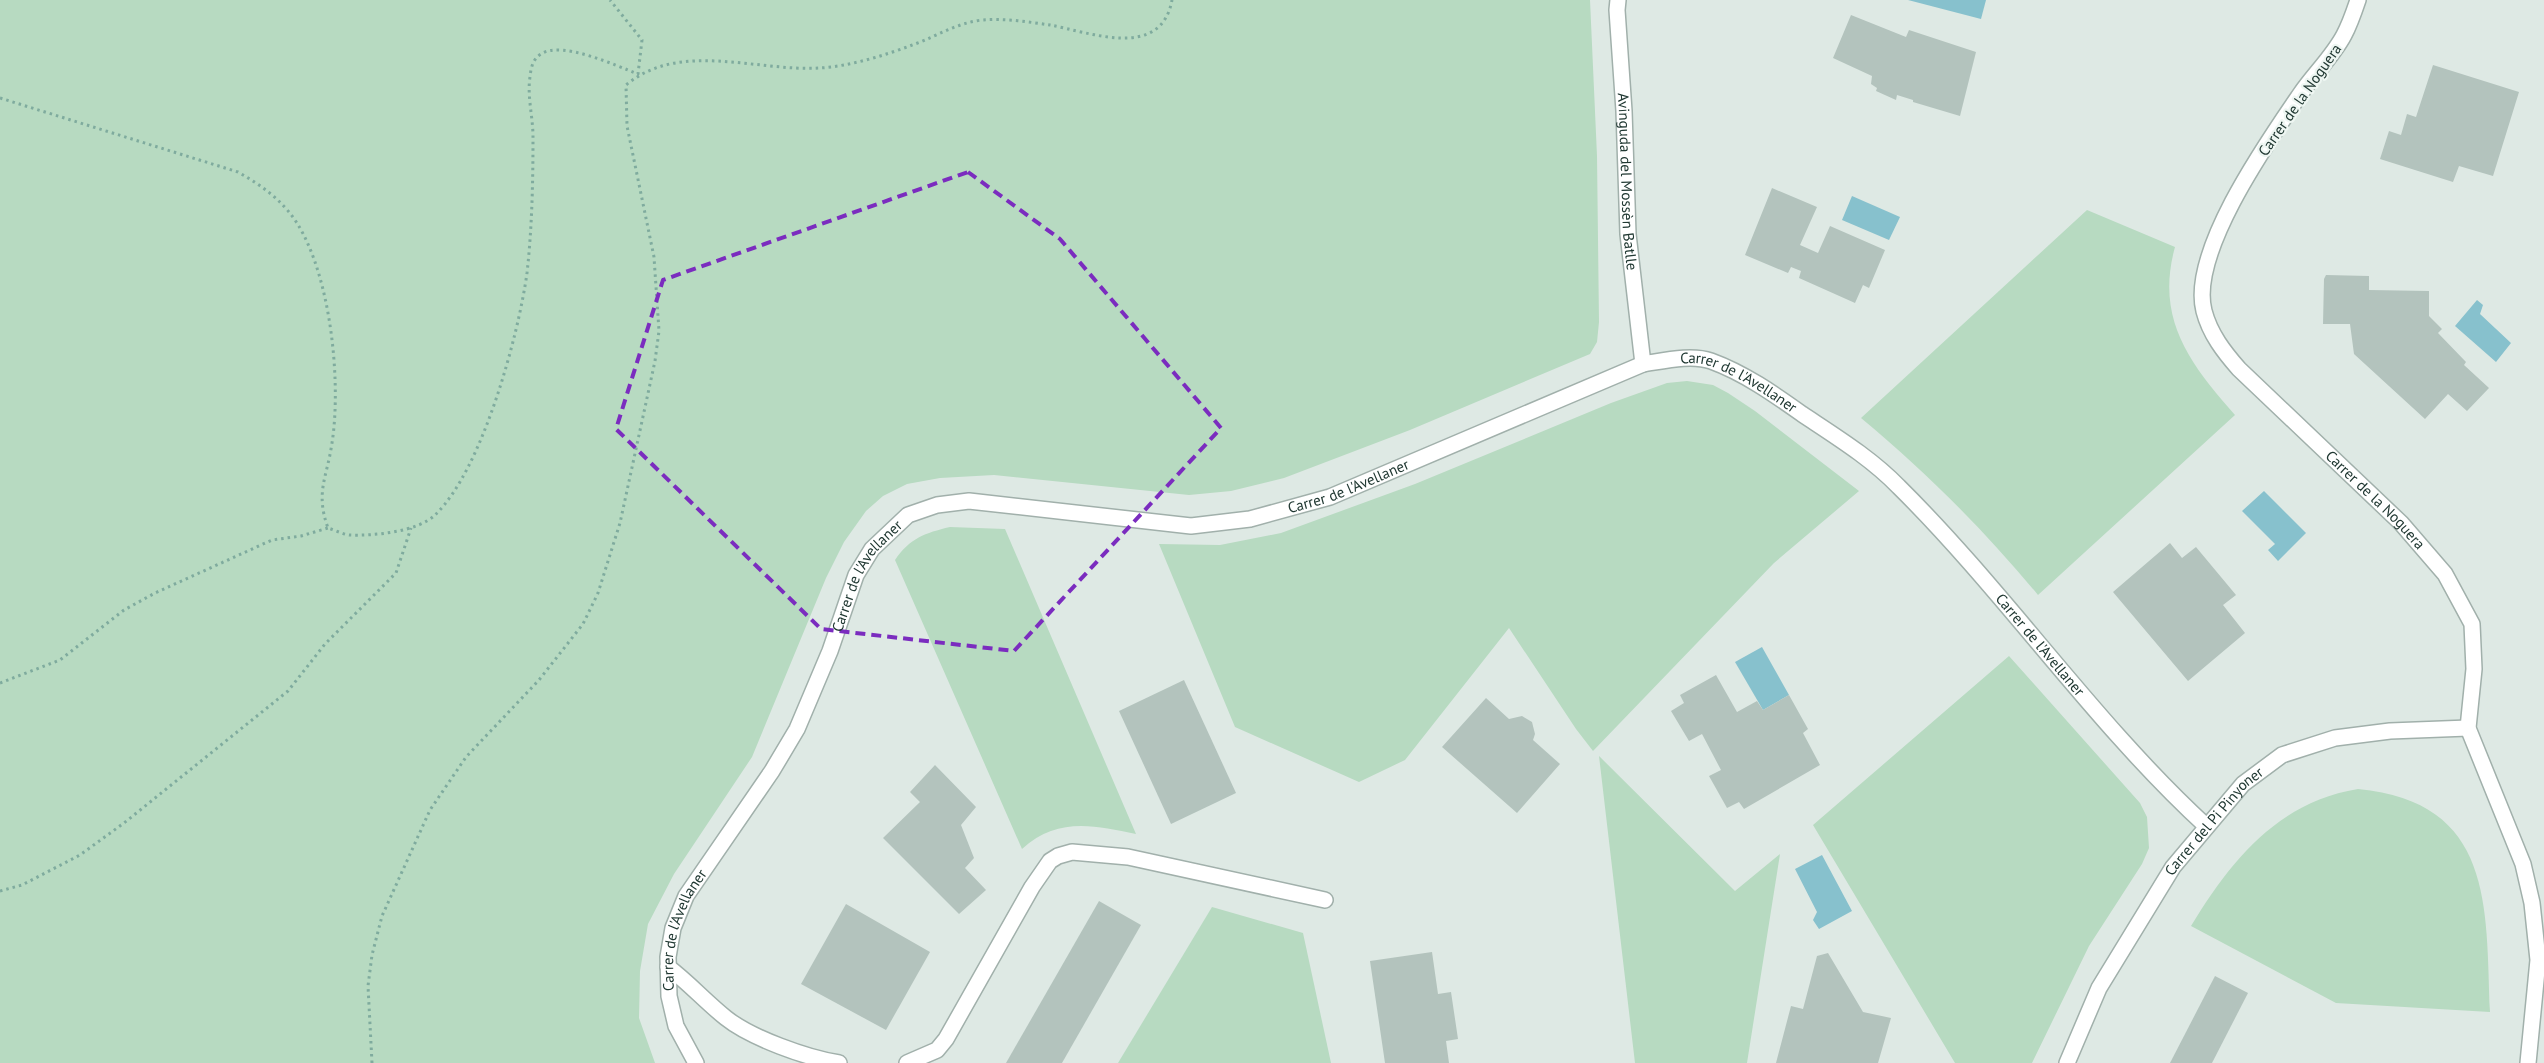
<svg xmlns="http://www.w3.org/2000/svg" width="2544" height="1063" font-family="'PT Sans',sans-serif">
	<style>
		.green { fill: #b7dac1 }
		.water { fill: #87c1cd }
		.building { fill: #b3c3bd }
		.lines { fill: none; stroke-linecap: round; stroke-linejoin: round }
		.minor-casing { stroke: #a1b0ab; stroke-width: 18 }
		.path { stroke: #7fab9e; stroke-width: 3; stroke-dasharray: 2.5 4; stroke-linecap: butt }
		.minor { stroke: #fff; stroke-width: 15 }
		.marked { fill: none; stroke: #7b2cbf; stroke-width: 4; stroke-dasharray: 10 6; stroke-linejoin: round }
		.labels { text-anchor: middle; stroke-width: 4.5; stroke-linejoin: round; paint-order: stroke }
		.street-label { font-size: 15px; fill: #203832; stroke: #eef6f2 }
	</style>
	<rect width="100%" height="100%" fill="#dee9e4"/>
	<g class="green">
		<polygon points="0,0 1590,0 1597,156 1599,322 1597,342 1590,354 1410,430 1284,478 1231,491 1189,495 994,475 940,478 907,484 883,496 866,511 844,542 826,578 752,757 674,874 648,924 640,971 639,1018 655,1063 0,1063"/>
		<path d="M 2087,210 L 2175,247 C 2155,319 2190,364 2235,415 L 2038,595 C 1984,530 1926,472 1861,418 Z"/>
		<polygon points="1687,381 1713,385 1728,393 1755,411 1859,491 1774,563 1593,751 1576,729 1509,628 1405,760 1359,782 1235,727 1159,544 1220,545 1281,533 1415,484 1611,403 1667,383"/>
		<path d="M 950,527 L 1005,529 L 1136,834 C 1093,825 1057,817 1022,849 L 895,560 C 910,538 925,533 950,527 Z"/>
		<polygon points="2009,656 2140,803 2147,817 2149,848 2142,864 2089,946 2032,1063 1955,1063 1813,825"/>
		<polygon points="1599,756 1735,891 1780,854 1747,1063 1635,1063"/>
		<path d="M 2358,789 C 2494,802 2486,906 2490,1012 L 2336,1003 L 2191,926 C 2231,860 2278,802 2358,789 Z"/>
		<polygon points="1212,907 1303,933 1331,1063 1118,1063"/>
	</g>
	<g class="water">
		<polygon points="1908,0 1986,0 1981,19"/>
		<polygon points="1852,196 1900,217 1889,240 1842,220"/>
		<polygon points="2477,300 2483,305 2480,314 2511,343 2496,362 2455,326"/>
		<polygon points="2264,491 2306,533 2278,561 2268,550 2275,544 2242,511"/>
		<polygon points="1762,647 1789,695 1763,710 1735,662"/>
		<polygon points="1822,855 1852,911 1819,929 1813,920 1817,912 1795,869"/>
	</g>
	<g class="building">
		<polygon points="1851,15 1906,37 1909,30 1976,52 1960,116 1913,102 1913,100 1897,95 1896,100 1876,91 1877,88 1871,84 1872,76 1833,58"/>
		<polygon points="2433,65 2519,92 2493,176 2459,166 2453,182 2380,159 2389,131 2401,135 2407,114 2416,117"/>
		<polygon points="1772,188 1817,207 1800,245 1818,253 1830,226 1885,250 1869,288 1863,285 1855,303 1799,278 1801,271 1791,267 1788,273 1745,255"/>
		<polygon points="2326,275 2369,276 2369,290 2429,291 2429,316 2442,329 2438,333 2466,362 2464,365 2489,388 2467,411 2448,394 2425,419 2354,354 2350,324 2323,324 2324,279"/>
		<polygon points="2170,543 2182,558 2196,547 2236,595 2223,605 2245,633 2188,681 2113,592"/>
		<polygon points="1716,675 1737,712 1757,701 1763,710 1789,695 1808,729 1803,733 1820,765 1744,809 1739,802 1727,808 1709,776 1721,770 1702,734 1689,741 1671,711 1684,703 1680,695"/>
		<polygon points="1184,680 1236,793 1171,824 1119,711"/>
		<polygon points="1486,698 1509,719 1522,716 1532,722 1535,734 1533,740 1560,764 1517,813 1442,747"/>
		<polygon points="935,765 976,807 961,825 974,858 965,868 986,890 959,914 883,838 920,802 910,792"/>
		<polygon points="1099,901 1141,925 1062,1063 1006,1063"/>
		<polygon points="846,904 930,952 886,1030 801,984"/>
		<polygon points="1432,952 1438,994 1451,992 1458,1039 1446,1041 1449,1063 1385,1063 1370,961"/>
		<polygon points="1828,953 1863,1012 1891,1018 1878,1063 1776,1063 1791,1006 1803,1009 1817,956"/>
		<polygon points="2215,976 2248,993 2212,1063 2170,1063"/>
	</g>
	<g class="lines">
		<g class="minor-casing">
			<g id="minor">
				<path id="s1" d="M 1618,0 L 1617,10 L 1624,111 L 1628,234 L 1643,364"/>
				<path id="s2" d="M 2358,0 C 2354,12 2350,24 2344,35 C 2333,56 2314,74 2301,93 C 2268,141 2189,253 2204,311 C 2210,334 2224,352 2239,369 L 2401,523 L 2445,574 L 2472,624 L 2474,669 L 2468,728 L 2523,864 L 2532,903 L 2538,960 L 2528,1063"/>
				<path d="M 668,967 C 689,983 706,1002 726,1018 C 751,1038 807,1058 839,1063"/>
				<path id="s3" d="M 696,1063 L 676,1026 L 669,996 L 668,957 L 673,928 L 686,896 L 772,771 L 797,729 L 830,651 L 856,575 L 872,549 L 908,515 L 937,505 L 969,501 L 1191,526 L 1250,519 L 1330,497 L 1643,364 C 1663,361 1691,354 1711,361 C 1744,373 1774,394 1802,414 C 1835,436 1871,458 1899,487 C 2007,594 2093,722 2206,826"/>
				<polyline points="907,1063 937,1050 946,1039 1032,887 1050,861 1058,856 1072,852 1128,857 1325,900"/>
				<path id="s4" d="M 2067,1063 L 2099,988 L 2173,867 L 2243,784 L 2282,755 L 2335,738 L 2390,731 L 2468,728"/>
			</g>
		</g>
		<g class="path">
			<path d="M 0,98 L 238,172 C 257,183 274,194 289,212 C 330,262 342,380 332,443 C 327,478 315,492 328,528 C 335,530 342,534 349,535 C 373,536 419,532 436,514 C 482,469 518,338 527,273 C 532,228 533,182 533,137 C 533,117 527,96 530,77 C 531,67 533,59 541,54 C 561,40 617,66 638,74 L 642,40 L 610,0"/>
			<polyline points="0,683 60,660 124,610 155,593 272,540 301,536 328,528"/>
			<polyline points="0,891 22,885 80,855 124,823 288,691 325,644 396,573 411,528"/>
			<path d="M 372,1063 L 368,986 L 372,955 L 382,916 L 430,810 L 466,757 L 539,680 L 583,624 L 598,593 L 620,523 L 655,361 L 659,331 L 654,257 L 627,126 L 626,85 C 680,40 757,72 820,68 C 851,66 886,55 915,44 C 939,35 957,23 982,20 C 1003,18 1029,22 1050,25 C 1089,32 1161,61 1172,0"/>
		</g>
		<use href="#minor" class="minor"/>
	</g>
	<path class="marked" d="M 968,172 L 1060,239 L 1221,428 L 1014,651 L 821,629 L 616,429 L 663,280 Z"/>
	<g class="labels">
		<g class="street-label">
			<text transform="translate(2300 100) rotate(-55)" y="5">Carrer de la Noguera</text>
			<text dy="5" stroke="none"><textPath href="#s1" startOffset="182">Avinguda del Mossèn Batlle</textPath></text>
			<text dy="5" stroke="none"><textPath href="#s3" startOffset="1492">Carrer de l'Avellaner</textPath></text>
			<text dy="5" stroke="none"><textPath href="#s3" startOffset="1071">Carrer de l'Avellaner</textPath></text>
			<text dy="5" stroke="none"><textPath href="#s2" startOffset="611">Carrer de la Noguera</textPath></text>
			<text dy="5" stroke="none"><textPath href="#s3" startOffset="546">Carrer de l'Avellaner</textPath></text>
			<text dy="5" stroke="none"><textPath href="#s3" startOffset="1898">Carrer de l'Avellaner</textPath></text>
			<text dy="5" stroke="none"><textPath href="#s4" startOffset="285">Carrer del Pi Pinyoner</textPath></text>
			<text dy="5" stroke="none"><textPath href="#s3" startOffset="142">Carrer de l'Avellaner</textPath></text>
		</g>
	</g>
</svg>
